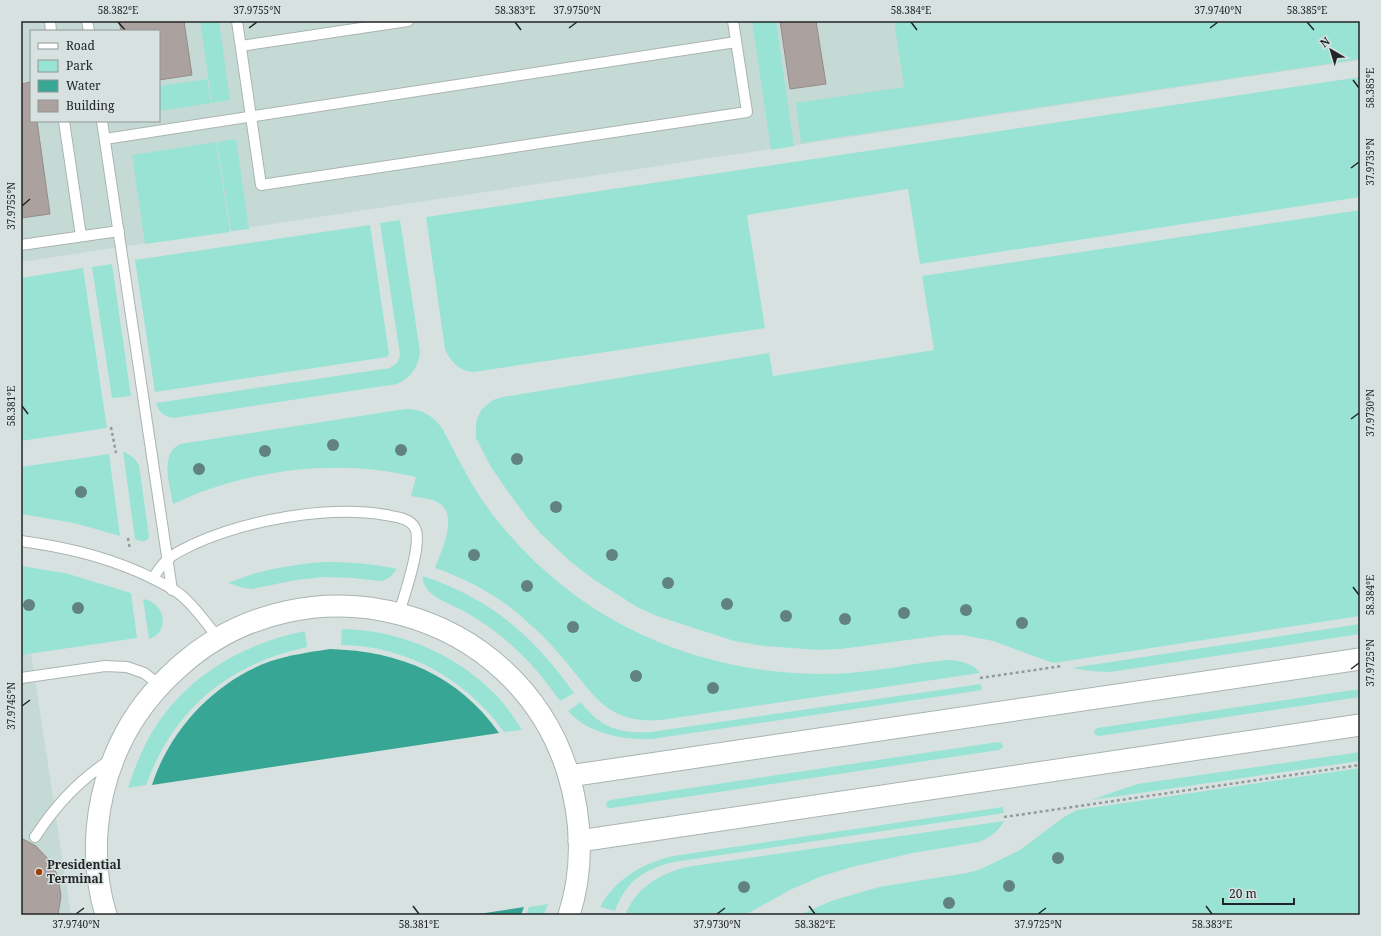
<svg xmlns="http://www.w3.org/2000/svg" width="1381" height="936" font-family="'Noto Serif',serif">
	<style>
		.built { fill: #c6dad5; fill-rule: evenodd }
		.green { fill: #99e3d5 }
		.water { fill: #37a695 }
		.building { fill: #aba29f; stroke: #958c89 }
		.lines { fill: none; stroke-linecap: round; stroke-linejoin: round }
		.lane-casing { stroke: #aab4b1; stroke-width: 12 }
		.street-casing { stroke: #aab4b1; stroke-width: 23 }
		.path { stroke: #939b9a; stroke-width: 2.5; stroke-dasharray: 3 3; stroke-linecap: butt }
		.lane { stroke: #fff; stroke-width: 10 }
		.street { stroke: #fff; stroke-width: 21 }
		.tree { fill: #61827e }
		.ticks { fill: none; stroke: #222525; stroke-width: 1.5 }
		.poi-dot { fill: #a23e0c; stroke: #d7e2e0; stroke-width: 1.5 }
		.labels { text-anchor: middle; stroke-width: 3; stroke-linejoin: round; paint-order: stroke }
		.poi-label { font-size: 12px; font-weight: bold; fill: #222525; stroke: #d7e2e0; text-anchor: start }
		.neatline { fill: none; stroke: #222525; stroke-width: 1.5 }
		.ticks-label { font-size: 10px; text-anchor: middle; fill: #222525 }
	</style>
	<rect width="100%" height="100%" fill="#d7e2e0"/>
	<g class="built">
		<path d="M 21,21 L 1360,21 L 1360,60 L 21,262 ZM 31,31 L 159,31 L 159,121 L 31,121 Z"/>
		<polygon points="21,587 71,915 21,915"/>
	</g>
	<g class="green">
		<polygon points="200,21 219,21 230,100 212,103"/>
		<polygon points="752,21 776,21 794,146 771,150"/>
		<polygon points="894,21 1360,21 1360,59 801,143 796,103 904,87"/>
		<path d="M 1360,77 L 1360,197 L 920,264 L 908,189 L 747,215 L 765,328 L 474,372 C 460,372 450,361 445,349 L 426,217 Z"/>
		<polygon points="207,79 211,103 159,111 159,86"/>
		<polygon points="236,139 249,229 231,231 217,142"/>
		<polygon points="216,142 230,232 145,244 132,155"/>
		<polygon points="1360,210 1360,616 1053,663 993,641 963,635 944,635 841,649 819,650 764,646 734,641 657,616 637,607 593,579 571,562 540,533 529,520 506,489 491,467 476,438 476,423 478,416 482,409 493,400 503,397 769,353 773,376 934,350 922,276"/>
		<path d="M 400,220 L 420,351 C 419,366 411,378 397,384 L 174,418 C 165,417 158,412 156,403 L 390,368 L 398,362 L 400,355 L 380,223 Z"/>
		<polygon points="370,225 389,354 387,357 155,392 135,260"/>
		<polygon points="112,264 131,396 112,398 92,267"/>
		<polygon points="83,268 107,428 21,441 21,278"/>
		<path d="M 405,409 C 422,409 432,415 442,428 C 459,460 474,492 497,520 C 576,620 693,673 820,674 C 841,674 863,672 884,669 C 906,666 928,661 951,660 C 961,661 974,664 980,673 L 661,720 C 609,724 596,698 566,662 C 554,647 539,632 524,619 C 499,596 467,579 435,568 C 441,551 459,516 439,503 C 431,498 420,498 411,496 L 416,477 C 347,460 271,467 204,491 C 194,494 183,500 173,504 C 170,486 159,454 180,444 Z"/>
		<path d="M 123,451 L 134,458 L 139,465 L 149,536 L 148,539 C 143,543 140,541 135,539 Z"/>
		<polygon points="109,454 120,536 74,523 21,514 21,467"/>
		<path d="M 323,562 C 348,562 372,563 397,569 L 391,576 L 385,580 L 380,581 L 352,578 L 324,577 L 296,580 L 252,589 L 244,588 L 228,583 C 259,570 290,565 323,562 Z"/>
		<polygon points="21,566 65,573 131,593 137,638 21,655"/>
		<path d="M 423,576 C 491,599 533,635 574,693 L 560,701 C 534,664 507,636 467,613 C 453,604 421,597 423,576 Z"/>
		<path d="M 143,599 C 165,602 171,632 149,639 Z"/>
		<polygon points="1360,624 1360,634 1110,672 1091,671 1071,668"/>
		<path d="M 342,629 C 399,630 454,653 494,693 C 505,704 514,717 522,730 L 504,732 C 466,679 407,646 341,645 Z"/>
		<path d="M 305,631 L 307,647 C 228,664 174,709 146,785 L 128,788 C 133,773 138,759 145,745 C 177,682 237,645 305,631 Z"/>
		<path d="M 981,684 L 982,690 L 652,739 C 623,740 588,734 568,711 L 581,702 C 600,728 621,734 651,732 Z"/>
		<polygon points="1360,689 1360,697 1099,736 1096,735 1094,733 1095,730 1097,728"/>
		<polygon points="998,742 1001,743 1003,746 1002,748 999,750 611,808 608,808 606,805 607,802 610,800"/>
		<polygon points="1360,752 1360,761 1092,800 1105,795 1137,784"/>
		<polygon points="1360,768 1360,915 799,915 831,901 879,887 967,873 981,869 1020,850 1064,817 1077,810"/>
		<path d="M 1003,807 L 1004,813 L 674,862 C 644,869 626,881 615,911 L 600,907 C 615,879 643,863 673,856 Z"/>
		<path d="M 1004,821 C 999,831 989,838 979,842 L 913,853 L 852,867 L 822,876 L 792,889 L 745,915 L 625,915 C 637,887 658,875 686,867 Z"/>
		<polygon points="548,904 544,915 526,915 529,907"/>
	</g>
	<g class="water">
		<path d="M 330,649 C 400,651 458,675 499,733 L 152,785 C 170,729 215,681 271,661 C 290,655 310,652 330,649 Z"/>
		<polygon points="524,907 521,915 472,915"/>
	</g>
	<g class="building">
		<polygon points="119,21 184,21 192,75 159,80 159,31 121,31"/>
		<polygon points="780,21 816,21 826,84 790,89"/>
		<polygon points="31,82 31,121 37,121 50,214 21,218 21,84"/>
		<polygon points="21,838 36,846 49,860 54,868 58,877 61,896 58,915 21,915"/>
	</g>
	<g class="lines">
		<g class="lane-casing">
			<g id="lane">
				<polyline points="50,21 51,31"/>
				<polyline points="87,21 89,31"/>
				<polyline points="237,21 261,185 747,112 733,21"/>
				<polyline points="241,46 408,21"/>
				<polyline points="64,121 81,236"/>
				<polyline points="102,121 172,590"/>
				<polyline points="105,139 736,42"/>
				<polyline points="21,245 119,231"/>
				<path d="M 21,541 C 63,547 100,555 139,572 C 154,579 170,586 182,596 C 196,608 207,624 218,638"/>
				<path d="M 153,578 C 157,572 162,564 168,559 C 174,553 186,548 194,544 C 247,520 328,505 386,515 C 396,517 410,518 415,528 C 423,543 404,596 399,613"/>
				<polyline points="21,678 105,666 127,667 144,673 160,685"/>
				<path d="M 35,837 C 55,806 79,780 110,760"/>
			</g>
		</g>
		<g class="street-casing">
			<g id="street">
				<polyline points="569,776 1360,659"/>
				<polyline points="579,841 1360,725"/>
				<path d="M 106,915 C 89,859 95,797 120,744 C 134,714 155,688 180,666 C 308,552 517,608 568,773 C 582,819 584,869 569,915"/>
			</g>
		</g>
		<g class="path">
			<polyline points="111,427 116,453"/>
			<polyline points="128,538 130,550"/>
			<polyline points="980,678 1062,666"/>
			<polyline points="1004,817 1360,765"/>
		</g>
		<use href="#lane" class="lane"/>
		<use href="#street" class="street"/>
	</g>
	<g class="tree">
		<circle cx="333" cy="445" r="6"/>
		<circle cx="401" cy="450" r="6"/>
		<circle cx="265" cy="451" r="6"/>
		<circle cx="517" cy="459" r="6"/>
		<circle cx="199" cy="469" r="6"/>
		<circle cx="81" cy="492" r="6"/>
		<circle cx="556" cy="507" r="6"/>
		<circle cx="474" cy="555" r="6"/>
		<circle cx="612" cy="555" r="6"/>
		<circle cx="668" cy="583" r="6"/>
		<circle cx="527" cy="586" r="6"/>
		<circle cx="727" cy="604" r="6"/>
		<circle cx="29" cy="605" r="6"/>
		<circle cx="78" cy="608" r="6"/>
		<circle cx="966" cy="610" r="6"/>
		<circle cx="904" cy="613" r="6"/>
		<circle cx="786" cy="616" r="6"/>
		<circle cx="845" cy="619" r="6"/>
		<circle cx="1022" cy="623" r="6"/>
		<circle cx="573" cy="627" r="6"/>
		<circle cx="636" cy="676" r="6"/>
		<circle cx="713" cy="688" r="6"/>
		<circle cx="1058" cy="858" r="6"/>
		<circle cx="1009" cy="886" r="6"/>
		<circle cx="744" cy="887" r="6"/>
		<circle cx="949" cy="903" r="6"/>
	</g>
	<path class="ticks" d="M 118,22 L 125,30M 515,22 L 521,30M 911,22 L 917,30M 1307,22 L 1314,30M 249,28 L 257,22M 569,28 L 577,22M 1210,28 L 1218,22M 1353,80 L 1359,88M 1351,168 L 1359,162M 22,206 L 30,199M 22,406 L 28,414M 1351,419 L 1359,413M 1353,587 L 1359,595M 1351,669 L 1359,663M 22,706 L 30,700M 413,906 L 419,914M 809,906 L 815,914M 1206,906 L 1212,914M 76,914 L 84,908M 717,914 L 725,908M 1038,914 L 1046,908"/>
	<circle class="poi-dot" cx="39" cy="872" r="4"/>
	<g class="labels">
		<g class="poi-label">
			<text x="47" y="869">Presidential<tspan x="47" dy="14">Terminal</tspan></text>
		</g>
	</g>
	<rect width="1381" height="936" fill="none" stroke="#d7e2e0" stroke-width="44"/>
	<rect x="30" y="30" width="130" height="92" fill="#d7e2e0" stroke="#8f9695"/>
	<rect x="38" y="43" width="20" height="6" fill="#ffffff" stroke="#8f9695"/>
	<text x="66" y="50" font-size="12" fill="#222525">Road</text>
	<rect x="38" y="60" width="20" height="12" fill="#99e3d5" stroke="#8f9695"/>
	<text x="66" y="70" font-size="12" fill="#222525">Park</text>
	<rect x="38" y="80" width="20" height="12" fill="#37a695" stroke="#8f9695"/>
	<text x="66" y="90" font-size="12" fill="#222525">Water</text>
	<rect x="38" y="100" width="20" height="12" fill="#aba29f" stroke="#8f9695"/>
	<text x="66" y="110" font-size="12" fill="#222525">Building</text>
	<g transform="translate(1331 50) rotate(322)" stroke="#d7e2e0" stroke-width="3" paint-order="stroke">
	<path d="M0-3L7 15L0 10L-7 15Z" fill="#222525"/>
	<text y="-6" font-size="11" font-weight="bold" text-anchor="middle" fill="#222525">N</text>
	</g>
	<path d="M1223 898v6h71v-6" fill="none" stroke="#222525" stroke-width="2"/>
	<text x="1229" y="898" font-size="12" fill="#222525" stroke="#d7e2e0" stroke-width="3" paint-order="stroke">20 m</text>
	<rect x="22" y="22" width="1337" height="892" class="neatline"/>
	<g class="ticks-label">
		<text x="118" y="14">58.382°E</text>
		<text x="257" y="14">37.9755°N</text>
		<text x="515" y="14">58.383°E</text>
		<text x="577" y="14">37.9750°N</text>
		<text x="911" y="14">58.384°E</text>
		<text x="1218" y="14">37.9740°N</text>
		<text x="1307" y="14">58.385°E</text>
		<text transform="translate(1370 88) rotate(-90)" y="4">58.385°E</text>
		<text transform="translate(1370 162) rotate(-90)" y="4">37.9735°N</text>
		<text transform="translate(11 206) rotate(-90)" y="4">37.9755°N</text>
		<text transform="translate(11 406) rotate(-90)" y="4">58.381°E</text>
		<text transform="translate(1370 413) rotate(-90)" y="4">37.9730°N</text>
		<text transform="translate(1370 595) rotate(-90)" y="4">58.384°E</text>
		<text transform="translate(1370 663) rotate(-90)" y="4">37.9725°N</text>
		<text transform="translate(11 706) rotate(-90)" y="4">37.9745°N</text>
		<text x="76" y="928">37.9740°N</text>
		<text x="419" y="928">58.381°E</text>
		<text x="717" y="928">37.9730°N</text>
		<text x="815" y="928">58.382°E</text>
		<text x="1038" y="928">37.9725°N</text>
		<text x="1212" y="928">58.383°E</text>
	</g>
</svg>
